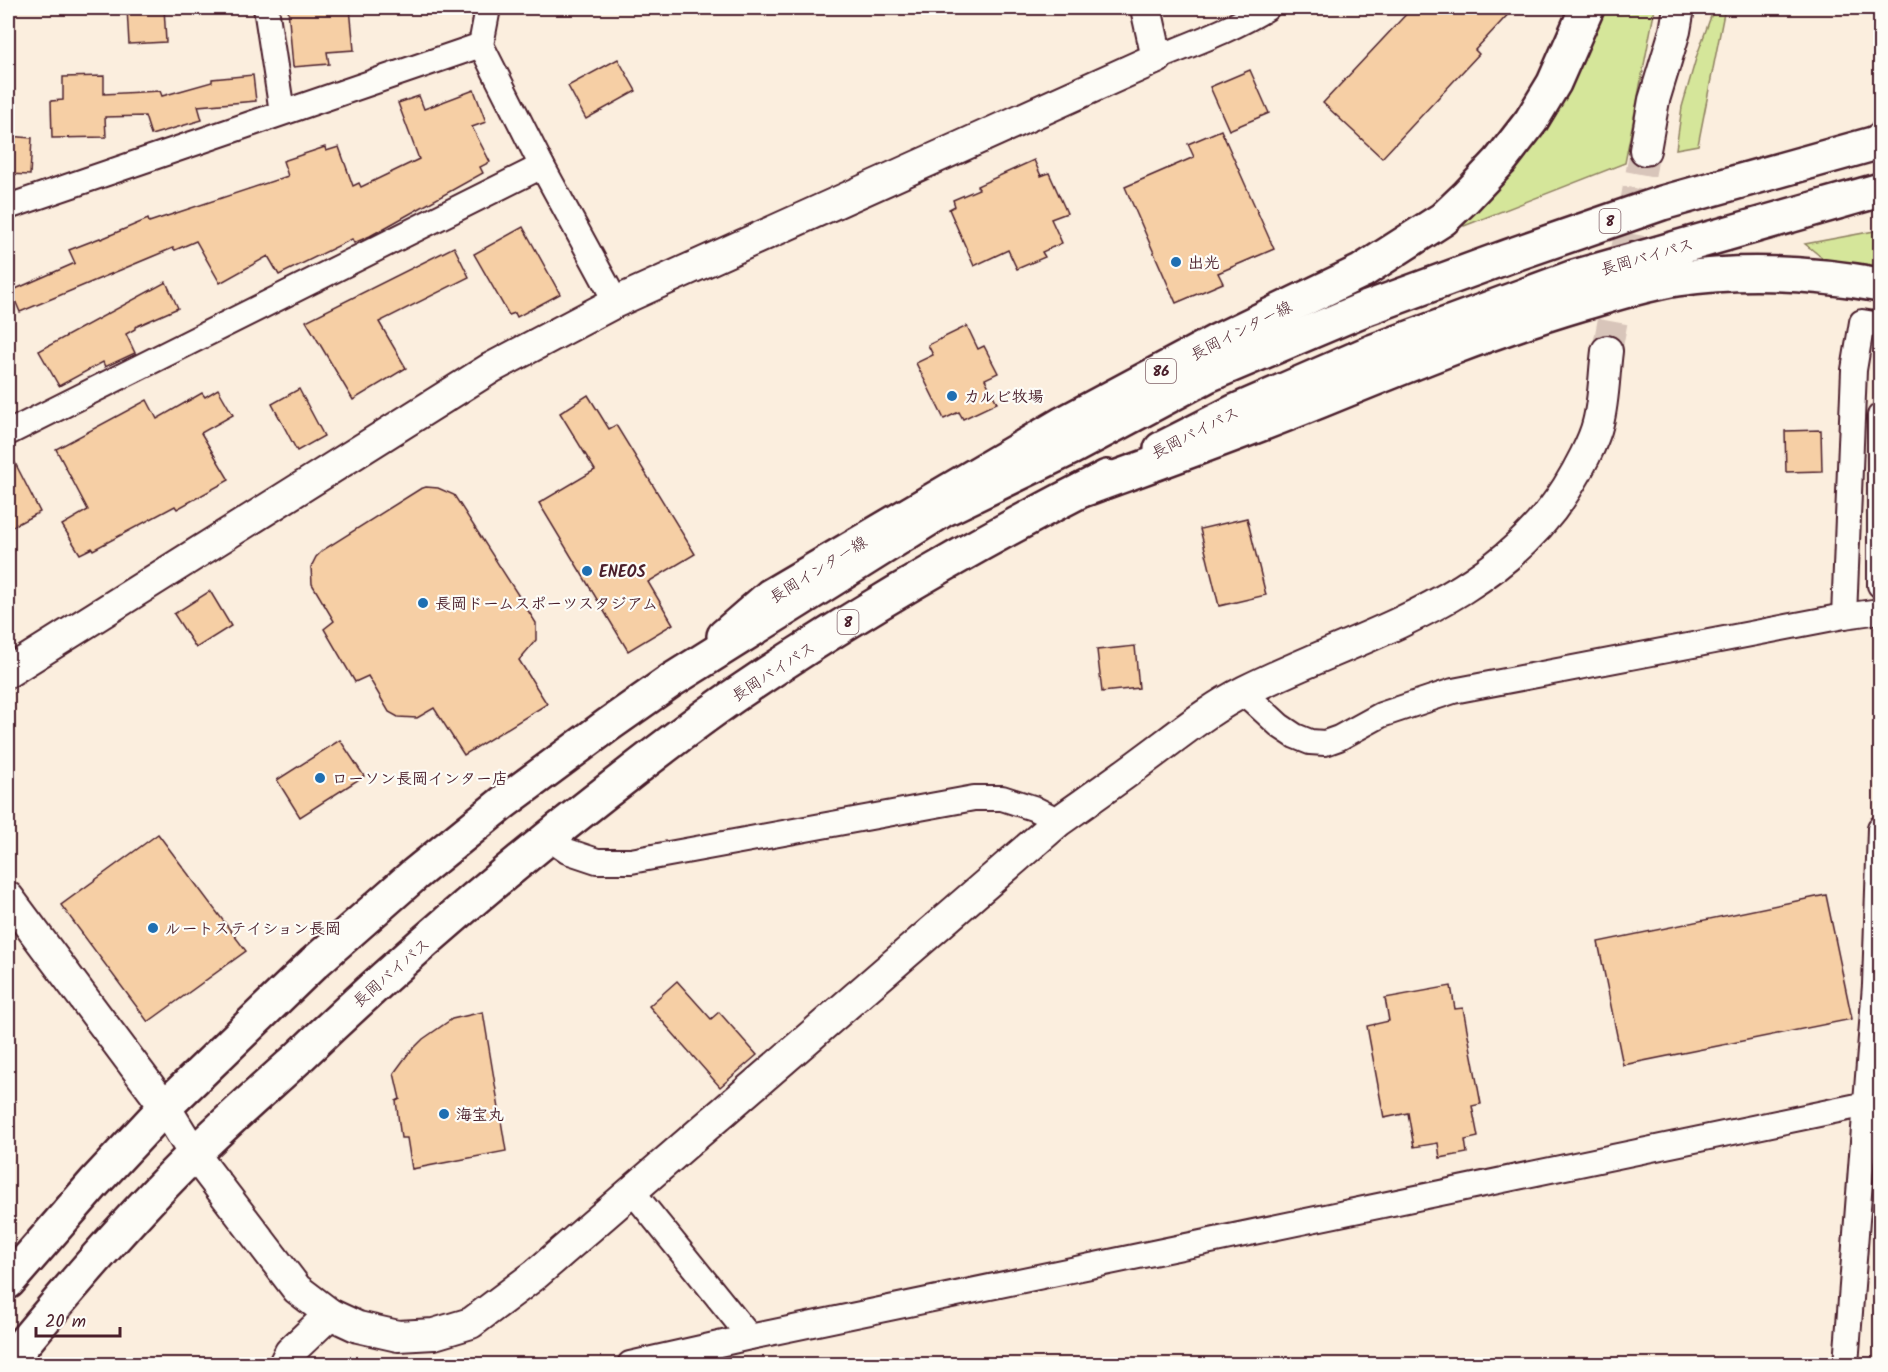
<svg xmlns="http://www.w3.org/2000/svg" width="1888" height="1372" font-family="Kalam,'Klee One',sans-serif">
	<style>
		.green { fill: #d5e69a; stroke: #908262; stroke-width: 1.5 }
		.building { fill: #f6cfa5; stroke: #4a1f2b; stroke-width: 1.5 }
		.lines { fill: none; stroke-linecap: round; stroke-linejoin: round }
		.tertiary-tunnel { stroke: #d8c5ba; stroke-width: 30; stroke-dasharray: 30 15; stroke-linecap: butt }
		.minor-casing { stroke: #4a1f2b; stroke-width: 28 }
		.tertiary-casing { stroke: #4a1f2b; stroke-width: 34 }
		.primary-casing { stroke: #4a1f2b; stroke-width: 38 }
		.trunk-casing { stroke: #4a1f2b; stroke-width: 38 }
		.motorway-casing { stroke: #4a1f2b; stroke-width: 38 }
		.minor { stroke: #fdfcf7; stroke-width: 24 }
		.tertiary { stroke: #fdfcf7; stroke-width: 30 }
		.primary { stroke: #fdfcf7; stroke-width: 33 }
		.trunk { stroke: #fdfcf7; stroke-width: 33 }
		.motorway { stroke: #fdfcf7; stroke-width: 33 }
		.poi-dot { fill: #1f6fb2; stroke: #fdfcf7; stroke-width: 2 }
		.labels { text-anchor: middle; stroke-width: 4.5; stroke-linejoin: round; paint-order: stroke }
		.shield { fill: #fdfcf7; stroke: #806168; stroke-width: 1.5 }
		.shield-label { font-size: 15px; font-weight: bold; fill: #4a1f2b }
		.street-label { font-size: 16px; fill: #4a1f2b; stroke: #fdfcf7 }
		.poi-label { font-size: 16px; font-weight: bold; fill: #4a1f2b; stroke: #fdfcf7; text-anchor: start }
	</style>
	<rect width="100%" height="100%" fill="#fbeede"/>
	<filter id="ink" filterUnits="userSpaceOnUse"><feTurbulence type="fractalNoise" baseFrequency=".0167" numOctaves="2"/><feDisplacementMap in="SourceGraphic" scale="12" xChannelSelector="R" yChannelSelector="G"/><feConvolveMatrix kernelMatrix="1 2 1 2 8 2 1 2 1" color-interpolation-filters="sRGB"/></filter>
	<g filter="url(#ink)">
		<g class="green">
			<polygon points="1599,8 1655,8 1625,163 1464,226 1462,223 1525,157 1558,111"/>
			<polygon points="1714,8 1725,8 1698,145 1676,149 1682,107 1697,55"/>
			<polygon points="1880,230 1880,271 1853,264 1824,259 1805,244"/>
		</g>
		<g class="building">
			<polygon points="127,8 164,8 166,42 129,44"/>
			<polygon points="288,8 350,8 354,50 327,52 329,64 293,67"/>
			<polygon points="1412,8 1514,8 1475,50 1479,54 1382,158 1323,103"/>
			<polygon points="618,59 636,91 586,119 568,86"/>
			<polygon points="1250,70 1269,113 1229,130 1210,87"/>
			<polygon points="253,75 256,101 198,106 202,120 151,135 145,116 105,117 106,137 52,138 51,101 63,100 63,77 104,76 104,94 160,91 162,96 212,82 212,79"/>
			<polygon points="474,90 486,122 472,127 490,162 480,167 483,173 370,236 354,243 352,239 279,275 268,256 220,283 196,241 175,250 173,248 20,312 11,291 75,263 69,250 100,238 101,239 148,219 149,222 288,176 283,161 325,147 326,151 339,147 353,186 359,183 361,187 419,159 398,103 419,96 424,109"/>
			<polygon points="1221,130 1274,249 1218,273 1223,283 1176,303 1125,187 1194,157 1188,144"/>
			<polygon points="8,136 32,138 30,175 8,174"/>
			<polygon points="1034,160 1041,176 1049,173 1067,213 1051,219 1062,243 1042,252 1045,257 1017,269 1008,250 974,266 949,209 955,206 953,200 979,189 977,186"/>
			<polygon points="523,227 560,294 517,317 515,313 509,315 474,254"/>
			<polygon points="454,247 469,277 379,322 406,368 353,400 306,321"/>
			<polygon points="166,282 178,308 135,327 135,329 126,334 135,353 105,367 103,362 59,386 39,351"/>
			<polygon points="967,326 978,349 984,346 998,373 985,379 997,403 963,419 959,412 944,419 916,363 933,355 928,345"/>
			<polygon points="218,389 233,415 201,433 229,480 177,509 175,506 93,550 92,548 80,554 62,525 88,510 56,449 147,400 157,419 202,393 205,397"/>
			<polygon points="299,389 324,436 297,451 272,404"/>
			<polygon points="588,395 609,429 616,425 695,554 648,582 673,624 628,651 539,503 595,470 560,413"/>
			<polygon points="1821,430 1822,471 1786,472 1785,431"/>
			<polygon points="8,449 40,512 8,529"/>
			<polygon points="426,487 438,488 454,495 536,623 536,640 519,660 547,704 464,755 434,708 417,718 398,717 389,712 368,676 355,682 324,629 334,621 312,584 311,567 316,557 323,550 420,489"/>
			<polygon points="1247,518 1266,595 1219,606 1200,529"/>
			<polygon points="210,591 231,626 196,648 174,614"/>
			<polygon points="1135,646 1139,688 1102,692 1097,650"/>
			<polygon points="340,740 364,776 300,817 277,780"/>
			<polygon points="158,834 246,951 148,1022 61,905"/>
			<polygon points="1826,895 1852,1019 1623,1065 1598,942"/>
			<polygon points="677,981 711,1019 719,1012 757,1055 720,1087 649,1006"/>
			<polygon points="1451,986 1455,1009 1463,1008 1481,1104 1472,1106 1478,1137 1465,1140 1467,1153 1440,1158 1438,1143 1414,1147 1408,1113 1384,1118 1367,1026 1389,1021 1385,998"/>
			<polygon points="483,1012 506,1151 412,1169 407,1138 401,1138 396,1101 400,1099 394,1073 408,1054 423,1039 452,1019"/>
		</g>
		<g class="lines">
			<polyline class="tertiary-tunnel" points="1607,351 1645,150"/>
			<g class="minor-casing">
				<g id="minor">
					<polyline points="266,8 282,112"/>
					<polyline points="488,8 481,45 542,166 616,302"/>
					<path d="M 1157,58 C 1194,43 1233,29 1267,8"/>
					<polyline points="8,207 481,45"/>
					<polyline points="1880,416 1880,585"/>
					<polyline points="8,433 542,166"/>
					<polyline points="1844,616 1854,370 1862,322 1880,325"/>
					<polyline points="1243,692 1280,726 1295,736 1310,742 1325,743 1339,738 1381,715 1453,691 1844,616 1880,611"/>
					<polyline points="547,837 567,851 597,861 631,861 974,798 1002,798 1033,808 1059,821"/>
					<polyline points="632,1191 750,1337"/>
					<polyline points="630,1364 750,1337 1867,1104"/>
					<polyline points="1846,1364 1875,985 1880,828"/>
				</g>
			</g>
			<g class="tertiary-casing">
				<g id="tertiary">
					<polyline points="1645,150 1654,100 1675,31 1679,8"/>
					<polyline points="8,672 491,368 616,302 1157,58 1146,8"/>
					<path d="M 8,897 L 165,1107 L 194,1154 L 297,1289 L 330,1314 L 358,1327 L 398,1336 L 434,1334 L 471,1323 L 535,1275 L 1059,821 C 1087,801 1116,781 1144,760 C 1177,736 1209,709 1245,691 C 1361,633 1493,605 1567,488 C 1577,472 1594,441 1598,423 C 1604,400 1604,374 1607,351"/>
					<polyline points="284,1364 290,1352 330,1314"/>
				</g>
			</g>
			<g class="primary-casing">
				<polyline id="primary" points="724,636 770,596 1064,423 1219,340 1362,271 1443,219 1466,197 1500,161 1531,121 1554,83 1587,8"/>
			</g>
			<g class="trunk-casing">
				<g id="trunk">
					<polyline points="1161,449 1234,412 1374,351 1574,277 1880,190"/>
					<polyline points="8,1282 95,1182 165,1107 314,963 414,875 504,802 608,725 672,680 943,510 1071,448 1208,375 1362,310 1509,256 1662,203 1880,142"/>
					<path d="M 8,1362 C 67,1291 127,1220 193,1155 C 227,1121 263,1090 298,1058 C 396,964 499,875 606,792 C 651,757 696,721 744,689 C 860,611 982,540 1107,477"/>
				</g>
			</g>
			<g class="motorway-casing">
				<g id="motorway">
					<polyline points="1875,144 1880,140"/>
					<path d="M 1082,490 C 1159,462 1236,435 1312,404 C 1400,368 1489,331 1580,304 C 1612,295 1644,284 1677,279 C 1745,269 1813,273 1880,285"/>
				</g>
			</g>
			<use href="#minor" class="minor"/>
			<use href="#tertiary" class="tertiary"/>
			<use href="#primary" class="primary"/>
			<use href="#trunk" class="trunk"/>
			<use href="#motorway" class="motorway"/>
		</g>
	</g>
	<g class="poi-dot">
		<circle cx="1176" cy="262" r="6"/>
		<circle cx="952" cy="396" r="6"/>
		<circle cx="587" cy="571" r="6"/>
		<circle cx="423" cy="603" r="6"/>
		<circle cx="320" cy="778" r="6"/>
		<circle cx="153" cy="928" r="6"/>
		<circle cx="444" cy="1114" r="6"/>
	</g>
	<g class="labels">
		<g class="shield">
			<rect x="1599.5" y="209" width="21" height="24" rx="4.5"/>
			<rect x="1146" y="359" width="30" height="24" rx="4.5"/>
			<rect x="837.5" y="610" width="21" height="24" rx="4.5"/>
		</g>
		<g class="shield-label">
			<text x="1610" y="226">8</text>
			<text x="1161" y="376">86</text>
			<text x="848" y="627">8</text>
		</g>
		<g class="street-label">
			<text transform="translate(1647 256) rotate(-16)" y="6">長岡バイパス</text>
			<text transform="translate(1241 330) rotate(-27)" y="6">長岡インター線</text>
			<text transform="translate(1195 432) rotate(-27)" y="6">長岡バイパス</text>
			<text transform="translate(818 569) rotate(-32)" y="6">長岡インター線</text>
			<text transform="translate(773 671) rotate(-33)" y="6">長岡バイパス</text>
			<text transform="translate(391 972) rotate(-41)" y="6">長岡バイパス</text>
		</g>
		<g class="poi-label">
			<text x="1188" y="268">出光</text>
			<text x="964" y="402">カルビ牧場</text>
			<text x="599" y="577">ENEOS</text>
			<text x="435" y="609">長岡ドームスポーツスタジアム</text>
			<text x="332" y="784">ローソン長岡インター店</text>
			<text x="165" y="934">ルートステイション長岡</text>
			<text x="456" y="1120">海宝丸</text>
		</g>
	</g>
	<rect width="1888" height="1372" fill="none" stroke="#fdfcf7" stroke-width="30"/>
	<rect x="15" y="15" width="1858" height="1342" fill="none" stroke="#4a1f2b" stroke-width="2" filter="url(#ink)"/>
	<path d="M36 1327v9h84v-9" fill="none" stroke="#4a1f2b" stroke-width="3"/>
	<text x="45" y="1327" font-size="18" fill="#4a1f2b" stroke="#fdfcf7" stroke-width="4.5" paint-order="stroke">20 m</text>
</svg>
